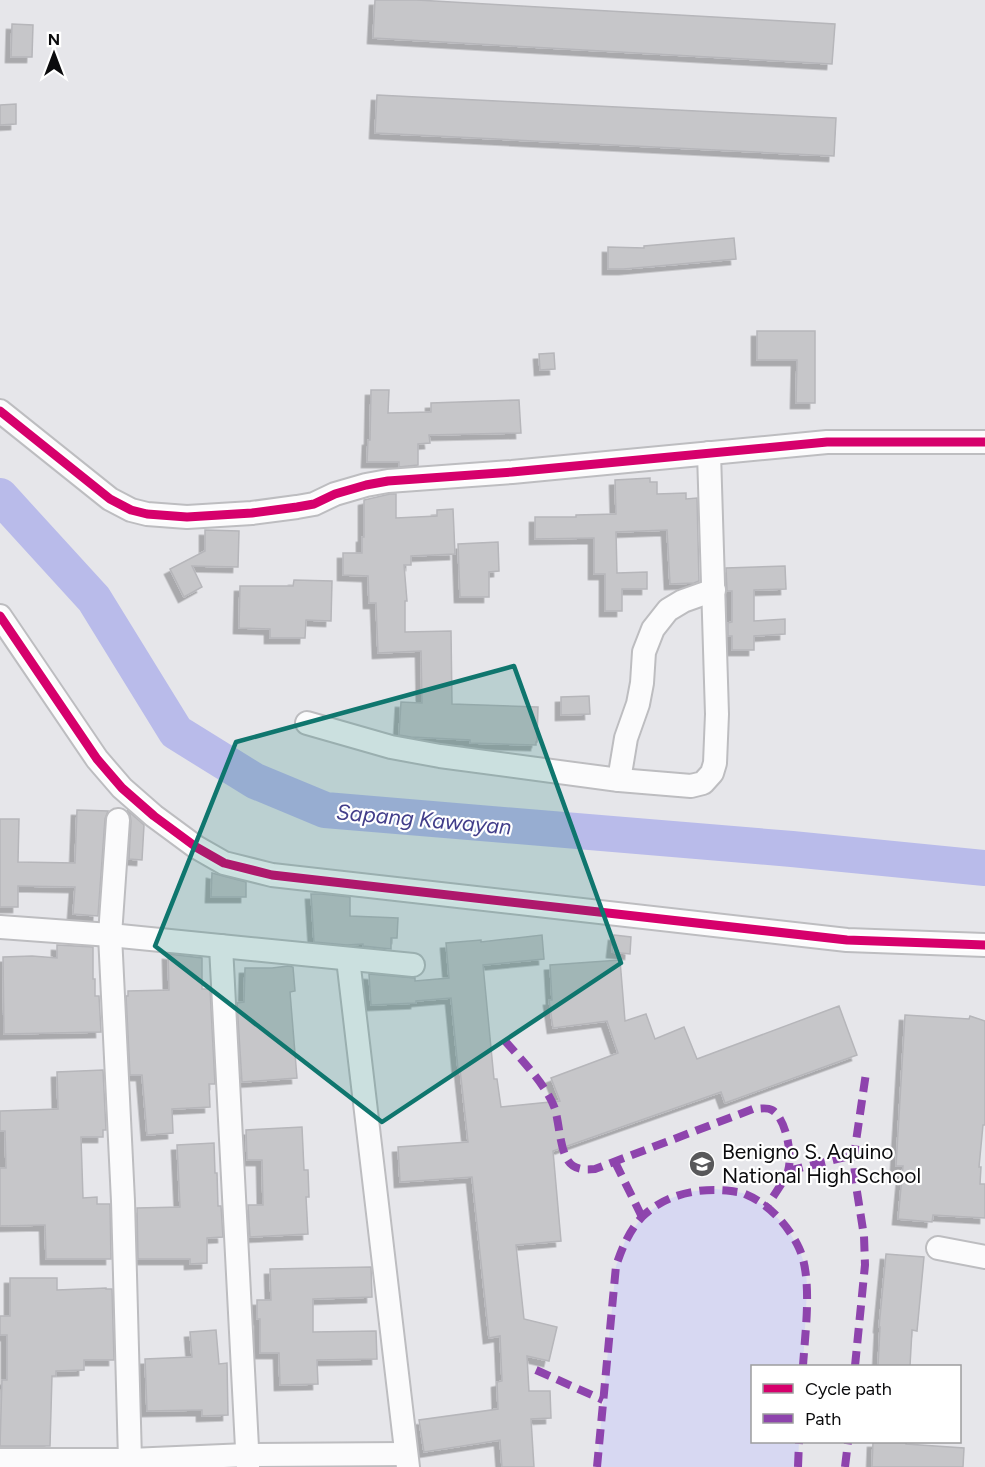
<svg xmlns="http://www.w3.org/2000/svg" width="985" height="1467" font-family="Figtree,sans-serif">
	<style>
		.green { fill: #d7d8f2 }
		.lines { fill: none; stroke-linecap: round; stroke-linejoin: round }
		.river { stroke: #b9bbea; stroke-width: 36 }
		.building { fill: #c6c6c9; stroke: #b6b6ba; stroke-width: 1.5; filter: url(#shadow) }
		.minor-casing { stroke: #bdbdc0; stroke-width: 26 }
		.minor { stroke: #fbfbfc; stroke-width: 22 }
		.quiet { stroke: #8e44ad; stroke-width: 8; stroke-dasharray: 15 8; stroke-linecap: butt }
		.cycleway-casing { stroke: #fff; stroke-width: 13 }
		.cycleway { stroke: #d6006c; stroke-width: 9 }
		.marked { fill: #0f766e; fill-opacity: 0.2; stroke: #0f766e; stroke-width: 4.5; stroke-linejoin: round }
		.labels { text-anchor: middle; stroke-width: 4.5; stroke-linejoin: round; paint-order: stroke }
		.poi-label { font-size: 21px; fill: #0b0b0d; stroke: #fff; text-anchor: start }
		.water-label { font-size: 22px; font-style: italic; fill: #423e8a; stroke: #fff }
	</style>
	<defs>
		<filter id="shadow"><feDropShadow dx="-5.5" dy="5.5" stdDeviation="0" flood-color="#0004"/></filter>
	</defs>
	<rect width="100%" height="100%" fill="#e6e6ea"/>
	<polygon class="green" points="716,1189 743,1193 766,1207 786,1226 799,1249 806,1268 807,1289 803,1366 752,1366 752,1442 799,1442 798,1467 597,1467 616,1266 625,1241 642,1217 664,1201 687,1192"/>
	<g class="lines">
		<polyline class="river" points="0,496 94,599 176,732 255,781 325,810 792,849 985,868"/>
	</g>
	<g class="building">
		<polygon points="375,0 417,0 835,24 832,64 373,38"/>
		<polygon points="12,24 33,25 32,57 11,57"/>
		<polygon points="377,95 836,118 834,156 375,133"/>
		<polygon points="16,104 16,124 0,125 0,105"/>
		<polygon points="734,238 736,259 624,269 608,269 608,247 644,248 644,246"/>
		<polygon points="757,331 815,331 815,403 796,403 797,360 757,360"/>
		<polygon points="554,353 555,369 540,370 539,354"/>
		<polygon points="371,390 389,390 388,413 431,412 431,403 519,400 521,433 429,435 430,443 418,444 418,465 399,467 399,462 367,462 368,440 370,440"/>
		<polygon points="650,478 650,482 657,482 657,494 686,493 686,499 697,498 699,581 694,583 670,584 667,530 616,532 617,573 647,572 647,589 622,589 622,611 605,611 605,574 594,574 594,538 535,539 535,517 576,517 576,515 616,514 615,480"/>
		<polygon points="390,494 396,494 396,518 437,516 437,510 453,509 455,554 411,556 411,565 404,565 407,601 405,601 405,632 451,631 452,704 538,707 537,742 536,742 536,745 470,743 470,740 411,737 399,735 401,702 422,703 421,651 378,653 376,603 369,603 368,576 343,575 343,553 362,553 362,537 364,537 364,500"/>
		<polygon points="205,530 239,531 238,567 192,566 202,587 184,597 170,569 205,551"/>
		<polygon points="498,542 499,571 489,572 489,597 460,597 458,544"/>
		<polygon points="785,566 786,589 754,590 754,621 785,619 785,634 754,636 754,650 732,650 732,636 728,636 728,623 732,622 732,591 727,591 726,568"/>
		<polygon points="294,580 332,581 331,621 306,620 305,638 270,638 270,629 239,628 240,586 293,586"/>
		<polygon points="589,696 590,714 561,715 561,697"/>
		<polygon points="77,810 108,811 105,819 98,916 73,914 75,887 18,886 18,907 0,907 0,819 19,819 18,862 75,863"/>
		<polygon points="127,810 144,825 142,860 129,859 131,821 130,815"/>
		<polygon points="212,873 246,882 246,897 211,897"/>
		<polygon points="311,894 321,894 350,897 350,916 398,918 397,938 391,938 391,949 363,946 363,944 347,945 314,942"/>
		<polygon points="542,935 544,959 483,965 494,1079 497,1079 501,1107 560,1101 551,1078 618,1053 607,1021 553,1028 549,1000 552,1000 550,965 620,960 625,1021 646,1014 655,1039 684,1027 697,1059 839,1006 857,1055 725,1103 721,1092 553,1151 561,1241 516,1245 524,1319 557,1327 549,1361 527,1356 529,1391 550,1391 551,1418 531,1419 534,1467 502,1467 500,1440 424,1452 419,1420 498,1409 497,1382 502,1381 500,1336 489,1338 472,1177 400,1182 398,1147 468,1142 460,1069 458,1069 451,998 416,1001 416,1003 371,1005 369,974 415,978 415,981 449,978 446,943 481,940 481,942"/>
		<polygon points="614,935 631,937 630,954 612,952"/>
		<polygon points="57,945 93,947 93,979 95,979 95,996 99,996 101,1032 4,1034 3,957 32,956 57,958"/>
		<polygon points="168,954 202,958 202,989 210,989 215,1084 209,1084 210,1107 172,1109 173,1133 147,1135 142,1075 130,1075 126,996 128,996 128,991 169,990"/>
		<polygon points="288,966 293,967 295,991 290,992 297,1078 242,1082 237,1003 244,1002 245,968 272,968"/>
		<polygon points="905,1015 969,1019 970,1016 985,1021 985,1125 983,1125 979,1167 981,1167 980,1184 985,1184 985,1218 933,1215 932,1222 898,1219 903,1166 896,1166"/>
		<polygon points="103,1070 106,1130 103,1130 103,1137 81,1137 83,1198 97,1197 97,1204 110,1204 111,1259 46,1259 45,1225 0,1226 0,1168 6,1168 5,1131 0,1131 0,1111 58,1109 57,1072"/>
		<polygon points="302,1127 304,1170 308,1170 309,1197 306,1197 308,1234 250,1237 248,1205 263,1205 262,1160 247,1160 246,1130"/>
		<polygon points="214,1143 215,1173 217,1173 218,1206 221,1206 223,1237 207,1238 207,1263 190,1264 190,1259 138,1259 137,1208 180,1207 177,1145"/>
		<polygon points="886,1254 924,1257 917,1331 912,1330 910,1366 878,1366 880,1327 879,1327"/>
		<polygon points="371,1267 372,1297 313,1299 313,1332 376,1331 377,1359 317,1360 318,1384 280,1385 279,1353 260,1353 260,1319 257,1319 257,1300 271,1300 270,1269"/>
		<polygon points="10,1278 57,1278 57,1290 106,1288 106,1289 112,1289 114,1360 84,1360 84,1370 56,1371 56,1376 52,1376 50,1446 0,1446 2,1380 7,1380 7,1335 0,1335 0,1316 10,1316"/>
		<polygon points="216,1330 219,1364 227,1363 228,1415 202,1416 202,1410 147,1411 145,1359 192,1357 190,1332"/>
		<polygon points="873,1442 906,1442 906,1444 964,1448 963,1467 872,1467"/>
	</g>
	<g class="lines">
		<g class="minor-casing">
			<g id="minor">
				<polyline points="0,411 110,499 131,510 147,514 187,517 252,513 297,507 314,504 335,494 366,485 388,481 512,472 827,442 985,442"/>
				<polyline points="0,616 97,759 122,788 154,816 196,847 224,863 272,875 847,940 985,945"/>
				<polyline points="307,723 391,747 440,756 619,780 691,786 703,783 712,773 715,763 717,714 709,453"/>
				<polyline points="619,780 626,738 638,704 642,683 644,652 653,629 668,610 683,601 714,590"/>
				<polyline points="118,820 110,935 123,1201 130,1460"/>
				<polyline points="0,927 110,935 413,965"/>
				<polyline points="221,946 248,1467"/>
				<polyline points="348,959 408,1467"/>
				<polyline points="938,1248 985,1257"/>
				<polyline points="0,1460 130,1460 247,1455 406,1454"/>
			</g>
		</g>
		<use href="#minor" class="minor"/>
		<g class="quiet">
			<path d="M 505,1041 C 521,1059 547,1086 555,1109 C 559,1123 560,1147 567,1159 C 573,1170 584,1170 595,1169 L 753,1109 C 759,1109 767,1107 772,1110 C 786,1118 793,1156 788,1171 C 785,1180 772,1198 766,1207"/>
			<polyline points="615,1162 642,1217"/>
			<polyline points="788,1171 854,1155"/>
			<polyline points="855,1366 865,1265 864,1236 855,1179 854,1155 866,1073"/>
			<polyline points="536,1370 603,1400"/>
			<path d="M 597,1467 L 616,1266 C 622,1248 629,1231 642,1217 C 665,1194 700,1187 731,1191 C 736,1192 741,1192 745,1194 C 769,1204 788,1225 799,1248 C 813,1278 805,1333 803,1366"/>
			<polyline points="798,1467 799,1442"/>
			<polyline points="845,1467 848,1442"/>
		</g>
		<g class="cycleway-casing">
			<g id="cycleway">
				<polyline points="0,411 110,499 131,510 147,514 187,517 252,513 297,507 314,504 335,494 366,485 388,481 512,472 827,442 985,442"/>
				<polyline points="0,616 97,759 122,788 154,816 196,847 224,863 272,875 847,940 985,945"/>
			</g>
		</g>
		<use href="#cycleway" class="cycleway"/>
	</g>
	<path class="marked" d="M 514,666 L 621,963 L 382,1122 L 155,946 L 236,742 Z"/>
	<defs>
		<g id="school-disc" transform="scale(1.35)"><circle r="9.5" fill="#58585a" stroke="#fff"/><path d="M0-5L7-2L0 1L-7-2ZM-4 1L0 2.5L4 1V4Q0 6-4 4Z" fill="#fff"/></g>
	</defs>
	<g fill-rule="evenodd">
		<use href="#school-disc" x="702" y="1164"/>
	</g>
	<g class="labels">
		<g class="poi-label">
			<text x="722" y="1159">Benigno S. Aquino<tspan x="722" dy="24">National High School</tspan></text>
		</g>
		<g class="water-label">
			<text transform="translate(424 819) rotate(5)" y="8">Sapang Kawayan</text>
		</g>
	</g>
	<rect x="751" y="1365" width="210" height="78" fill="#ffffff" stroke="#9d9d9e" stroke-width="1.5"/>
	<rect x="763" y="1384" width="30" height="9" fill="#d6006c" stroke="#9d9d9e" stroke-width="1.5"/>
	<text x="805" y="1395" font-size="18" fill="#0b0b0d">Cycle path</text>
	<rect x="763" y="1414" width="30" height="9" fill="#8e44ad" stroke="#9d9d9e" stroke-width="1.5"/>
	<text x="805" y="1425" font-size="18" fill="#0b0b0d">Path</text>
	<g transform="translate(54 54)" stroke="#ffffff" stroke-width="4.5" paint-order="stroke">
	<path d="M0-4.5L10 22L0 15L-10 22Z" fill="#0b0b0d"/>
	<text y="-9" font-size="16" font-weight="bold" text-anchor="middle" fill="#0b0b0d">N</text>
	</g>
</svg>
